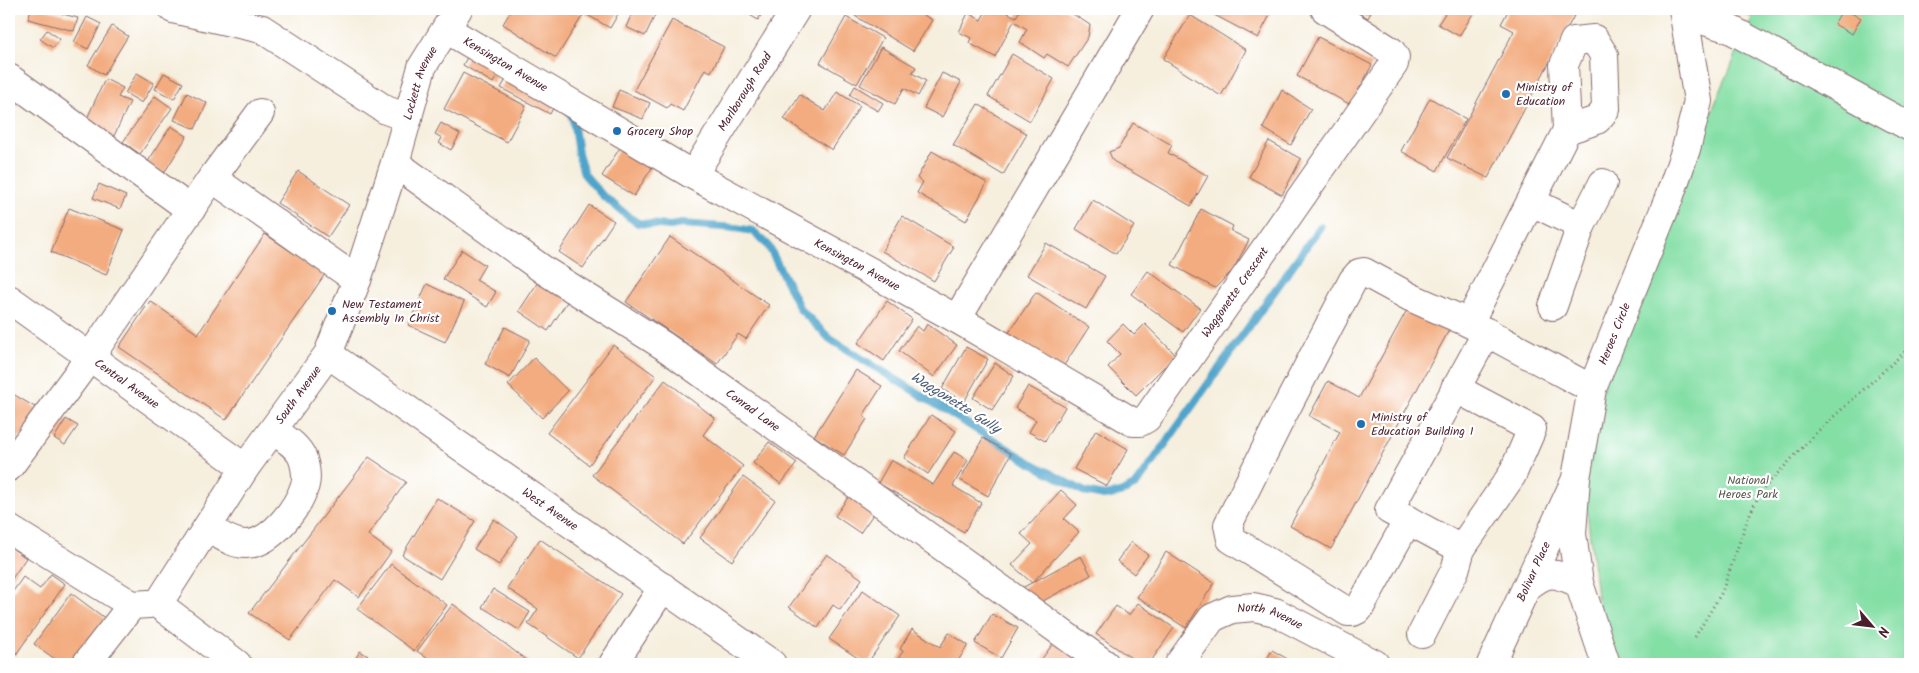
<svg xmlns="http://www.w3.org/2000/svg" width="1919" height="673" font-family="Kalam,sans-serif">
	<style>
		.green { fill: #84dfa5; stroke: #677f68 }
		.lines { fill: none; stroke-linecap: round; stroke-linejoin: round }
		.stream { stroke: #4fa4cb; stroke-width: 8 }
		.building { fill: #f3ac7f }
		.minor-casing { stroke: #86686a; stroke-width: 30 }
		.major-casing { stroke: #86686a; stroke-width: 30 }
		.path { stroke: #86686a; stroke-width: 3; stroke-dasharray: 1 4; stroke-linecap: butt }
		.minor { stroke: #fff; stroke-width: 28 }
		.major { stroke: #fff; stroke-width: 28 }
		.poi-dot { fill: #1f6fb2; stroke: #fff; stroke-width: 2 }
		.labels { text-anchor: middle; stroke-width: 4.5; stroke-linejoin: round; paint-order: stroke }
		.street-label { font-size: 12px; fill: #4a1f2b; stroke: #fff }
		.poi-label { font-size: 12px; fill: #4a1f2b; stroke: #fff; text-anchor: start }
		.park-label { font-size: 12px; fill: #5b5950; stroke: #fff }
		.water-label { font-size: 14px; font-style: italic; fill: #4c5b73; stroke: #fff }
	</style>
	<rect width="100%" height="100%" fill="#fff"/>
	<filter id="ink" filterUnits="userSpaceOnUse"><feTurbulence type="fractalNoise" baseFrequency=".02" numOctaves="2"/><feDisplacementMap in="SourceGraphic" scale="10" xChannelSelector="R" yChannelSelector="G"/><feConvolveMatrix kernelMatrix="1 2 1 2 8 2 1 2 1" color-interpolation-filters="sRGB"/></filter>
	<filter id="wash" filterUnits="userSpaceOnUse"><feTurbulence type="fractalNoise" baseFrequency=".0096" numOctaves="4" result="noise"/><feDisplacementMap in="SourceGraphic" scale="20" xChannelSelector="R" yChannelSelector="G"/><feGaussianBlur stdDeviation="1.12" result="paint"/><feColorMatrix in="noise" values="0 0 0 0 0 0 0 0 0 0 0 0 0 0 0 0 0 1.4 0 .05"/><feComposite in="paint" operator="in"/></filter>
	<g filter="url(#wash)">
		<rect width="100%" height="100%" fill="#f6efde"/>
		<polygon class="green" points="1738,9 1910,9 1910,664 1605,664 1584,486 1612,342 1752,18"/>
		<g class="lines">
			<polyline class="stream" points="570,112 573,120 578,153 584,174 602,195 629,217 638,223 670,226 682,224 736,228 753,231 768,245 800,309 830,339 1031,463 1085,492 1104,496 1120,493 1136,485 1320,227"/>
		</g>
		<g id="blocks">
			<g class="building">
				<polygon points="31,9 44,9 78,18 74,31 28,19"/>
				<polygon points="512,9 573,9 583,15 556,58 503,24"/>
				<polygon points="577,9 621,9 610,28"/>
				<polygon points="634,9 658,9 645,36 626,27"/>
				<polygon points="740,9 765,9 758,20"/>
				<polygon points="860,9 914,9 932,20 913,51 855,16"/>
				<polygon points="987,9 1000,9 1016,17 1021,9 1065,9 1090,25 1088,37 1068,67 1047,54 1044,58 1020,42 1027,29 1014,21 995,57 969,43 971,38 959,32 968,13 981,20"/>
				<polygon points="1203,9 1273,9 1258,38"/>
				<polygon points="1353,9 1373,9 1368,18"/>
				<polygon points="1448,9 1476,9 1459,36 1438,24"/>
				<polygon points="1509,9 1577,10 1488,178 1447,158 1514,31 1501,24"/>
				<polygon points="1843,9 1861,18 1852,34 1834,24"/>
				<polygon points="1190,15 1246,50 1221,96 1163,59"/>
				<polygon points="87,17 101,24 88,49 74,42"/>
				<polygon points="846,17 883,38 857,84 820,63"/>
				<polygon points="672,20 724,47 711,72 705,69 683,111 670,104 667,108 634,90"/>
				<polygon points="112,26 128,36 104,75 88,65"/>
				<polygon points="47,30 60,39 53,48 40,39"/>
				<polygon points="1318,37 1372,65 1351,105 1297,76"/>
				<polygon points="881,47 916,67 912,73 926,81 918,96 904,88 895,104 860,85"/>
				<polygon points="472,48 503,66 493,83 463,65"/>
				<polygon points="1012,54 1054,79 1030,121 988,96"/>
				<polygon points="137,73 154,83 142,103 125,93"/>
				<polygon points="164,73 183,83 174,99 155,89"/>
				<polygon points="463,73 526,106 507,142 444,109"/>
				<polygon points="942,73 961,82 942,117 924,108"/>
				<polygon points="509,74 557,100 550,114 501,88"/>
				<polygon points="105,79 123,88 118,97 130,102 113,138 84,125"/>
				<polygon points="855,86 883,103 878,111 850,95"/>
				<polygon points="619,90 650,103 643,119 612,107"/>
				<polygon points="1282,90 1311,109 1291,145 1263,128"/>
				<polygon points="837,92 860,106 832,150 784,119 800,95 825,111"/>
				<polygon points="187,93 207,103 195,129 174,120"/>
				<polygon points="155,96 172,108 140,154 123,142"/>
				<polygon points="1430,98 1466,119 1437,171 1401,151"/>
				<polygon points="978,104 1027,134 1003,175 953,145"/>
				<polygon points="441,123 460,134 451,150 439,143 442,138 435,134"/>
				<polygon points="1133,123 1172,145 1168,153 1208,176 1191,206 1113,161 1109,152 1119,148"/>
				<polygon points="171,126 187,136 164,173 147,163"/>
				<polygon points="1269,141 1301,159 1282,195 1249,177"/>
				<polygon points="623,143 655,163 634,196 602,176"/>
				<polygon points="932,151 987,183 966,221 917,193 923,182 917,178"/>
				<polygon points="298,171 349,205 328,237 277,203"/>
				<polygon points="99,184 126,196 120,209 93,198"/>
				<polygon points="1093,200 1134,226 1116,254 1076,229"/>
				<polygon points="589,205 614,221 583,268 559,252"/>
				<polygon points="69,208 124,230 106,275 51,252"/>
				<polygon points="1201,209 1233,226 1231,231 1249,240 1233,270 1215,288 1172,265"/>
				<polygon points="902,216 954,247 934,281 882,251"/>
				<polygon points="265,234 325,274 226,420 119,347 150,301 198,334"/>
				<polygon points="670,237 769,305 746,339 738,334 717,364 626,302"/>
				<polygon points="1046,243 1105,276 1086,309 1027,275"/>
				<polygon points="462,250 485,265 476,280 496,292 487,307 443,279"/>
				<polygon points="1148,271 1200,308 1183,332 1131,294"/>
				<polygon points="540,279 569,299 548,331 519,311"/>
				<polygon points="427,284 464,302 445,342 408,325"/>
				<polygon points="1036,292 1089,327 1059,373 1006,337"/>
				<polygon points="887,301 912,319 884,361 858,343"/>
				<polygon points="1408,308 1449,330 1331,549 1290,526 1340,432 1309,416 1328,381 1359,398"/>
				<polygon points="927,324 957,345 934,377 899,351 917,326 923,331"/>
				<polygon points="1123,324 1134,335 1145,324 1176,355 1136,395 1108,367 1120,354 1107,341"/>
				<polygon points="505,327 530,340 510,378 485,364"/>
				<polygon points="613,345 656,376 589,465 547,433"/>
				<polygon points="966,347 988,359 964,402 942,389"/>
				<polygon points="534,358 568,391 542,418 508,385"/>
				<polygon points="995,363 1014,376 992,410 973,398"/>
				<polygon points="856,370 882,386 863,416 867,419 844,455 814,436"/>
				<polygon points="665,380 715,418 703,435 743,466 683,544 592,475"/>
				<polygon points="1028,386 1065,407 1045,441 1029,432 1036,420 1015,408"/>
				<polygon points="13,394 43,412 9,448 9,401"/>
				<polygon points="931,415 956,431 928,474 904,458"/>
				<polygon points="66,419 78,426 65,445 54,438"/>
				<polygon points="1096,430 1128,449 1107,486 1074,469"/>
				<polygon points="983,438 1011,454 988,496 960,480"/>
				<polygon points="769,442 797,463 781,484 753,463"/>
				<polygon points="954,452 968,460 953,486 981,503 964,532 878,483 891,460 933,485"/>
				<polygon points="369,457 406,482 368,535 391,552 359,597 335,580 290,640 249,613"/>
				<polygon points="743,477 775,500 732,561 700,538"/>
				<polygon points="1061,490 1077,505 1064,519 1079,532 1032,583 1012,565 1032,544 1021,534"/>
				<polygon points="849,496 874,513 860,533 835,516"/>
				<polygon points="437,498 475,521 440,579 402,555"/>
				<polygon points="494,519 518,536 499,565 474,549"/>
				<polygon points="540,539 621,594 578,658 528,624 538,609 507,588"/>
				<polygon points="1131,542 1148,555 1134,574 1117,561"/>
				<polygon points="9,546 26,558 9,583"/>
				<polygon points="1166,552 1214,583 1186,628 1137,597"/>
				<polygon points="827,554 862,579 840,610 833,605 818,628 789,607"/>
				<polygon points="1081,556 1091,575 1032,607 1022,588"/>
				<polygon points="391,564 447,605 414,651 357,609"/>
				<polygon points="51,574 65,584 15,656 9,652 9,597 23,577 40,589"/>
				<polygon points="493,589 530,612 519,630 482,607"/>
				<polygon points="863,590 900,616 867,664 829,639"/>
				<polygon points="71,593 106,619 74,664 62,664 34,644"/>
				<polygon points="1138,603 1174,628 1149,664 1140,664 1096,634 1116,606 1129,615"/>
				<polygon points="453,604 530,663 529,664 435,664 417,651"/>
				<polygon points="992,614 1018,628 1001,658 975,643"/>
				<polygon points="912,629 940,647 949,633 968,645 956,664 895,664 903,651 900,649"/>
				<polygon points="1055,641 1088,664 1038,664"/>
				<polygon points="1272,650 1296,664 1264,664"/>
				<polygon points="360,651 381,664 352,664"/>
			</g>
		</g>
	</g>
	<g filter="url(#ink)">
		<use href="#blocks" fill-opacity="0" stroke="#86686a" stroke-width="1"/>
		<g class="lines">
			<g class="minor-casing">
				<g id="minor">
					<polyline points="173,9 262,29 386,110 408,118"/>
					<polyline points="1685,15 1730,29 1910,127"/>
					<path id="s1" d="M 446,29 L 693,175 L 957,319 L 1133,422 L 1140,422 L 1147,418 L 1394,64 L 1395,57 L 1391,51 L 1325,9"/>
					<polyline points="9,78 191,210"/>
					<polyline points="1567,130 1597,120 1606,109 1604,55 1594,39 1574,41 1564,65 1567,130 1469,323 1592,389"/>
					<path id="s2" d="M 395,163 L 545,271 L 664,346 L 1105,664"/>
					<path id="s3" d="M 693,175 L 796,9"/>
					<polyline points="212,178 357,280"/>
					<polyline points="1532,202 1581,226"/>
					<path id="s4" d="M 9,299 L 245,468"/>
					<polyline points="1553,306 1581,226 1603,183"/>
					<polyline points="957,319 1140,9"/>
					<path id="s5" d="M 328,354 L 772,664"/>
					<polyline points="1455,388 1532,429 1512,475 1461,549 1389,510 1487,332"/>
					<polyline points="9,467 90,357 212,178 260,113"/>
					<polyline points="1408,520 1359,609 1353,612 1348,612 1231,539 1228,525 1279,422 1353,280 1359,273 1364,272 1410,297 1469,323"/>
					<path d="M 207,528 C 219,534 232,544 246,544 C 271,544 298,508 305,485 C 307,478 305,466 303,459 C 298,446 284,438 273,430"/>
					<polyline points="9,529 132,605"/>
					<path d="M 1527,587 C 1549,569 1554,573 1579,583"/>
					<path id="s6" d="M 158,604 L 245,468 L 328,354 L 357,280 L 395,163 L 422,67 L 458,9"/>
					<polyline points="158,604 237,664"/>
					<polyline points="1422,634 1455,570 1461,549"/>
					<polyline points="86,664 132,605 149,604"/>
					<polyline points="613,664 663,587"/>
					<path id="s7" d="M 1179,664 L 1212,618 L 1232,609 L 1254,607 L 1275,612 L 1375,664"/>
					<path id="s8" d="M 1491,664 L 1575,481"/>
				</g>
			</g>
			<g class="major-casing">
				<g id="major">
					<path id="s9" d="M 1606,664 L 1579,583 L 1572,534 L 1576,478 L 1592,389 L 1669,198 L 1686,149 L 1698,101 L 1683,9"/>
				</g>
			</g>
			<polyline class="path" points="1695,637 1722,592 1748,518 1761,491 1818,431 1910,347"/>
			<use href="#minor" class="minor"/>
			<use href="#major" class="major"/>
		</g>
	</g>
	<g class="poi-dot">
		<circle cx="1506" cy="94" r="5"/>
		<circle cx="617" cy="131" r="5"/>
		<circle cx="332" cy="311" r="5"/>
		<circle cx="1361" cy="424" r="5"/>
	</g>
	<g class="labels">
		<g class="street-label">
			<text dy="4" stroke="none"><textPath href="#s1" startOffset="69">Kensington Avenue</textPath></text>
			<text dy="4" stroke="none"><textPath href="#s6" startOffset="589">Lockett Avenue</textPath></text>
			<text dy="4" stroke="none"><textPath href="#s3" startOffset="98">Marlborough Road</textPath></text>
			<text dy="4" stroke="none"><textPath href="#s1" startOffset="474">Kensington Avenue</textPath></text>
			<text dy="4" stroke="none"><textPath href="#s1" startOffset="960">Waggonette Crescent</textPath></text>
			<text dy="4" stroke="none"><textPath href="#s9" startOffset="341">Heroes Circle</textPath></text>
			<text dy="4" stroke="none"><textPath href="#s4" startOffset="145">Central Avenue</textPath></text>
			<text dy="4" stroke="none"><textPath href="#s6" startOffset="252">South Avenue</textPath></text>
			<text dy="4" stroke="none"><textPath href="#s2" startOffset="435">Conrad Lane</textPath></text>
			<text dy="4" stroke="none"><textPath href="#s5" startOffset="271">West Avenue</textPath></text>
			<text dy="4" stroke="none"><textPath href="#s8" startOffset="102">Bolivar Place</textPath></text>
			<text dy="4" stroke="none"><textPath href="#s7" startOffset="118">North Avenue</textPath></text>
		</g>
		<g class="poi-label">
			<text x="1516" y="91">Ministry of<tspan x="1516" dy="14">Education</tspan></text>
			<text x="627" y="135">Grocery Shop</text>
			<text x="342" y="308">New Testament<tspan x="342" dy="14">Assembly In Christ</tspan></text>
			<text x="1371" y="421">Ministry of<tspan x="1371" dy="14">Education Building 1</tspan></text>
		</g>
		<g class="park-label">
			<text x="1748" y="484">National<tspan x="1748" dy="14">Heroes Park</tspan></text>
		</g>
		<g class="water-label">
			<text transform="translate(956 402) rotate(32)" y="5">Waggonette Gully</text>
		</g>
	</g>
	<rect width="1919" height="673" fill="none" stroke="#fff" stroke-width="30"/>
	<g transform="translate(1872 626) rotate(118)" stroke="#ffffff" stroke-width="4" paint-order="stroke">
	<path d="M0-4L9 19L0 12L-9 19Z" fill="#4a1f2b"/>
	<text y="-8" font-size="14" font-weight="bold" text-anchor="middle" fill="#4a1f2b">N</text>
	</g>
</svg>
